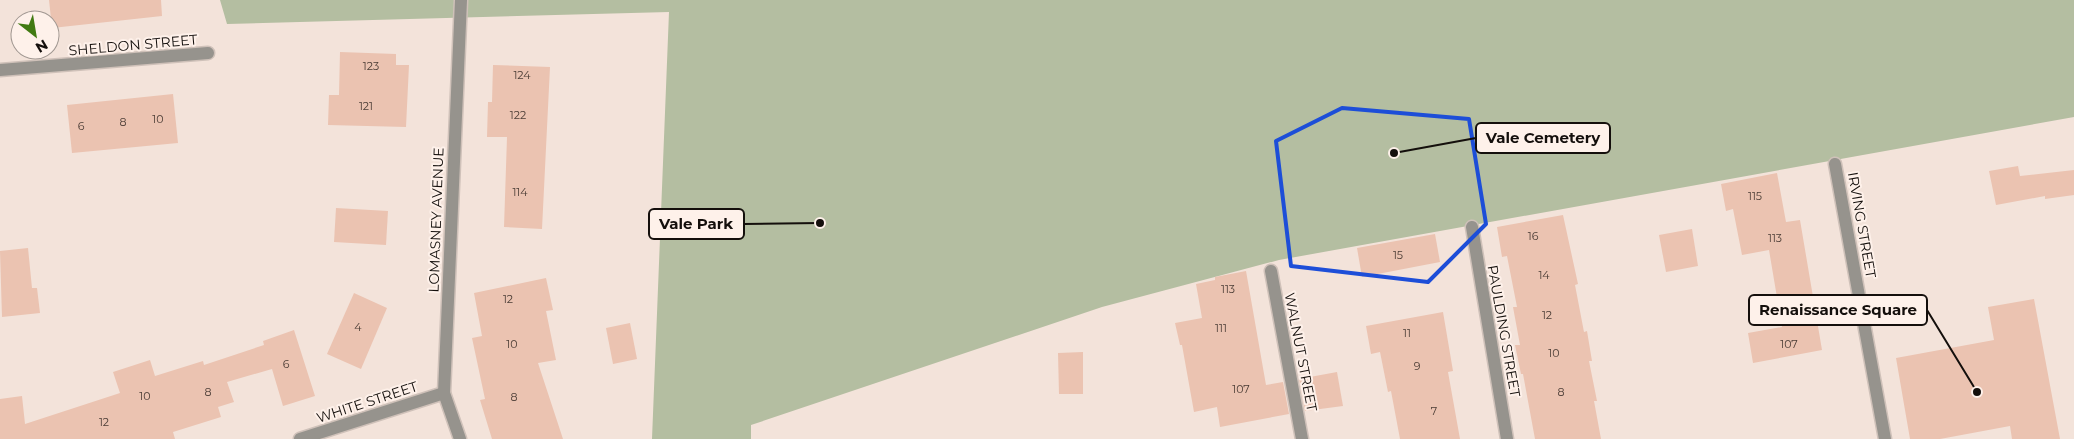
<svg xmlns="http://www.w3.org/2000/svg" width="2074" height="439" font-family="Montserrat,sans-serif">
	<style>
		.green { fill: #b4bea1 }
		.building { fill: #ebc3b1 }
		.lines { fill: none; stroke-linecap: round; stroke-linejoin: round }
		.minor-casing { stroke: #cfc1b9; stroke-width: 15 }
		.minor { stroke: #96938d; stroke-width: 12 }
		.marked { fill: none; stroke: #1d4ed8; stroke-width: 4; stroke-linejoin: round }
		.labels { text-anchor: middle; stroke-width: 4; stroke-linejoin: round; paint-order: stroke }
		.number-label { font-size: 11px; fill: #4a3c35 }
		.street-label { font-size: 14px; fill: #140f0c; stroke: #fef1ea }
		.leader { fill: none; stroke: #140f0c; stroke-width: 2 }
		.callout-dot { fill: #140f0c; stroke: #fef1ea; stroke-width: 2 }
		.callout { fill: #fef1ea; stroke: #140f0c; stroke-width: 2 }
		.callout-label { font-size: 15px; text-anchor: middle; font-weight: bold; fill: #140f0c }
	</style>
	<rect width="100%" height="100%" fill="#f3e3da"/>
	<polygon class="green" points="220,0 2074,0 2074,117 1279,260 1102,307 751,425 751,439 652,439 669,12 227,24"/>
	<g class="building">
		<polygon points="49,0 161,0 162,16 52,28"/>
		<polygon points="340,52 396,54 396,65 409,65 406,127 328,125 329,95 339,95"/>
		<polygon points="493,65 550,67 542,229 504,227 507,137 487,137 488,102 492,102"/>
		<polygon points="173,94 178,143 72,153 67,105"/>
		<polygon points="2018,166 2020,176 2074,170 2074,195 2045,199 2045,196 1996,205 1989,171"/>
		<polygon points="1777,173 1786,222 1800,220 1822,350 1753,363 1748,333 1782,327 1769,250 1742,255 1733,209 1726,211 1721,184"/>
		<polygon points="336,208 388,211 386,245 334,242"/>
		<polygon points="1563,215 1578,284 1575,285 1584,332 1587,331 1592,361 1589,361 1597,401 1594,401 1601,439 1535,439 1523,374 1521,374 1515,345 1520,345 1513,307 1517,307 1507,256 1502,257 1497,227"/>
		<polygon points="1692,229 1698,266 1666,272 1659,235"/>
		<polygon points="1435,234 1440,262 1362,277 1357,248"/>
		<polygon points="28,248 32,288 37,288 40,313 2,317 0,251"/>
		<polygon points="1246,271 1266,385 1283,382 1289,414 1220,427 1217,407 1194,412 1182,345 1180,345 1175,323 1202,318 1196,284 1215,280 1215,277"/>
		<polygon points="546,278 553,310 546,311 556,360 538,363 563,439 492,439 480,400 485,399 472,338 482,336 474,293"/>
		<polygon points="354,293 387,308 361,369 327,354"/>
		<polygon points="2034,299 2060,439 2012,439 2010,426 1940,439 1910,439 1896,358 1994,340 1988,307"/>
		<polygon points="1443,312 1453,371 1448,372 1460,439 1400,439 1391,391 1388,392 1380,352 1371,354 1366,326"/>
		<polygon points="630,323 637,359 613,364 606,328"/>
		<polygon points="294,330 315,396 283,406 272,369 227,382 234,402 218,407 221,417 173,432 175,439 0,439 0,399 22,396 25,424 120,393 113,372 150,360 155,376 203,361 204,365 264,345 263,341"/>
		<polygon points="1083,352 1083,394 1059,394 1058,353"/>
		<polygon points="1337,372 1343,406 1305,411 1299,379"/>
	</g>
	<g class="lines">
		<g class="minor-casing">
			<g id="minor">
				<polyline points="0,70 208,53"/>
				<polyline points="1835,164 1885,439"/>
				<polyline points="1472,227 1507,439"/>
				<polyline points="1271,271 1302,439"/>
				<polyline points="300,439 444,393"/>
				<polyline points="460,439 444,393 461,0"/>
			</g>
		</g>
		<use href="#minor" class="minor"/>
	</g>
	<path class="marked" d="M 1342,108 L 1469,119 L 1486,224 L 1428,282 L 1291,266 L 1276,141 Z"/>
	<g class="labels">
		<g class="number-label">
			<text x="371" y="70">123</text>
			<text x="522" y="79">124</text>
			<text x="366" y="110">121</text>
			<text x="518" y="119">122</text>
			<text x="158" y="123">10</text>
			<text x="123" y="126">8</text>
			<text x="81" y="130">6</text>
			<text x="520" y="196">114</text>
			<text x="1755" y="200">115</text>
			<text x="1533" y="240">16</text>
			<text x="1775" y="242">113</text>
			<text x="1398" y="259">15</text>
			<text x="1544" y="279">14</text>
			<text x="1228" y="293">113</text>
			<text x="508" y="303">12</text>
			<text x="1547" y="319">12</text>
			<text x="358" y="331">4</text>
			<text x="1221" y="332">111</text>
			<text x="1407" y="337">11</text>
			<text x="512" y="348">10</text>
			<text x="1789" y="348">107</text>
			<text x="1554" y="357">10</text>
			<text x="286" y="368">6</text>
			<text x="1417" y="370">9</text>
			<text x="1241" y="393">107</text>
			<text x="208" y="396">8</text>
			<text x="1561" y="396">8</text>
			<text x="145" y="400">10</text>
			<text x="514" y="401">8</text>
			<text x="1434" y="415">7</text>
			<text x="104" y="426">12</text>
		</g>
		<g class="street-label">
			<text transform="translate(133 45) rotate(-5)" y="5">SHELDON STREET</text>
			<text transform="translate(436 220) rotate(-88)" y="5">LOMASNEY AVENUE</text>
			<text transform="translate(1862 225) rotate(80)" y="5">IRVING STREET</text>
			<text transform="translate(1504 331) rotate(80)" y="5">PAULDING STREET</text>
			<text transform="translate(1301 352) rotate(79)" y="5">WALNUT STREET</text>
			<text transform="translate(367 402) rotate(-18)" y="5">WHITE STREET</text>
		</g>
	</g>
	<path class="leader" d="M1394 153L1476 138M820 223L744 224M1977 392L1927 310"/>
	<g class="callout-dot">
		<circle cx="1394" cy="153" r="5"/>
		<circle cx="820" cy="223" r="5"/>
		<circle cx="1977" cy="392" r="5"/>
	</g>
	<g class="callout">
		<rect x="1476" y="123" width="134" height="30" rx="5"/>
		<rect x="649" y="209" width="95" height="30" rx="5"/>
		<rect x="1749" y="295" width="178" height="30" rx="5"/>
	</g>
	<g class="callout-label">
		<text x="1543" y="143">Vale Cemetery</text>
		<text x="696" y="229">Vale Park</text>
		<text x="1838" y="315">Renaissance Square</text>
	</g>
	<g transform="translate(35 35) rotate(149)"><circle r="24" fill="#fef1ea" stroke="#a09791"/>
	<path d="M0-4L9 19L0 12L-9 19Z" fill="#417a12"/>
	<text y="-8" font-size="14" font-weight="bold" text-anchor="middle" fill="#140f0c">N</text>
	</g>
</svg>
